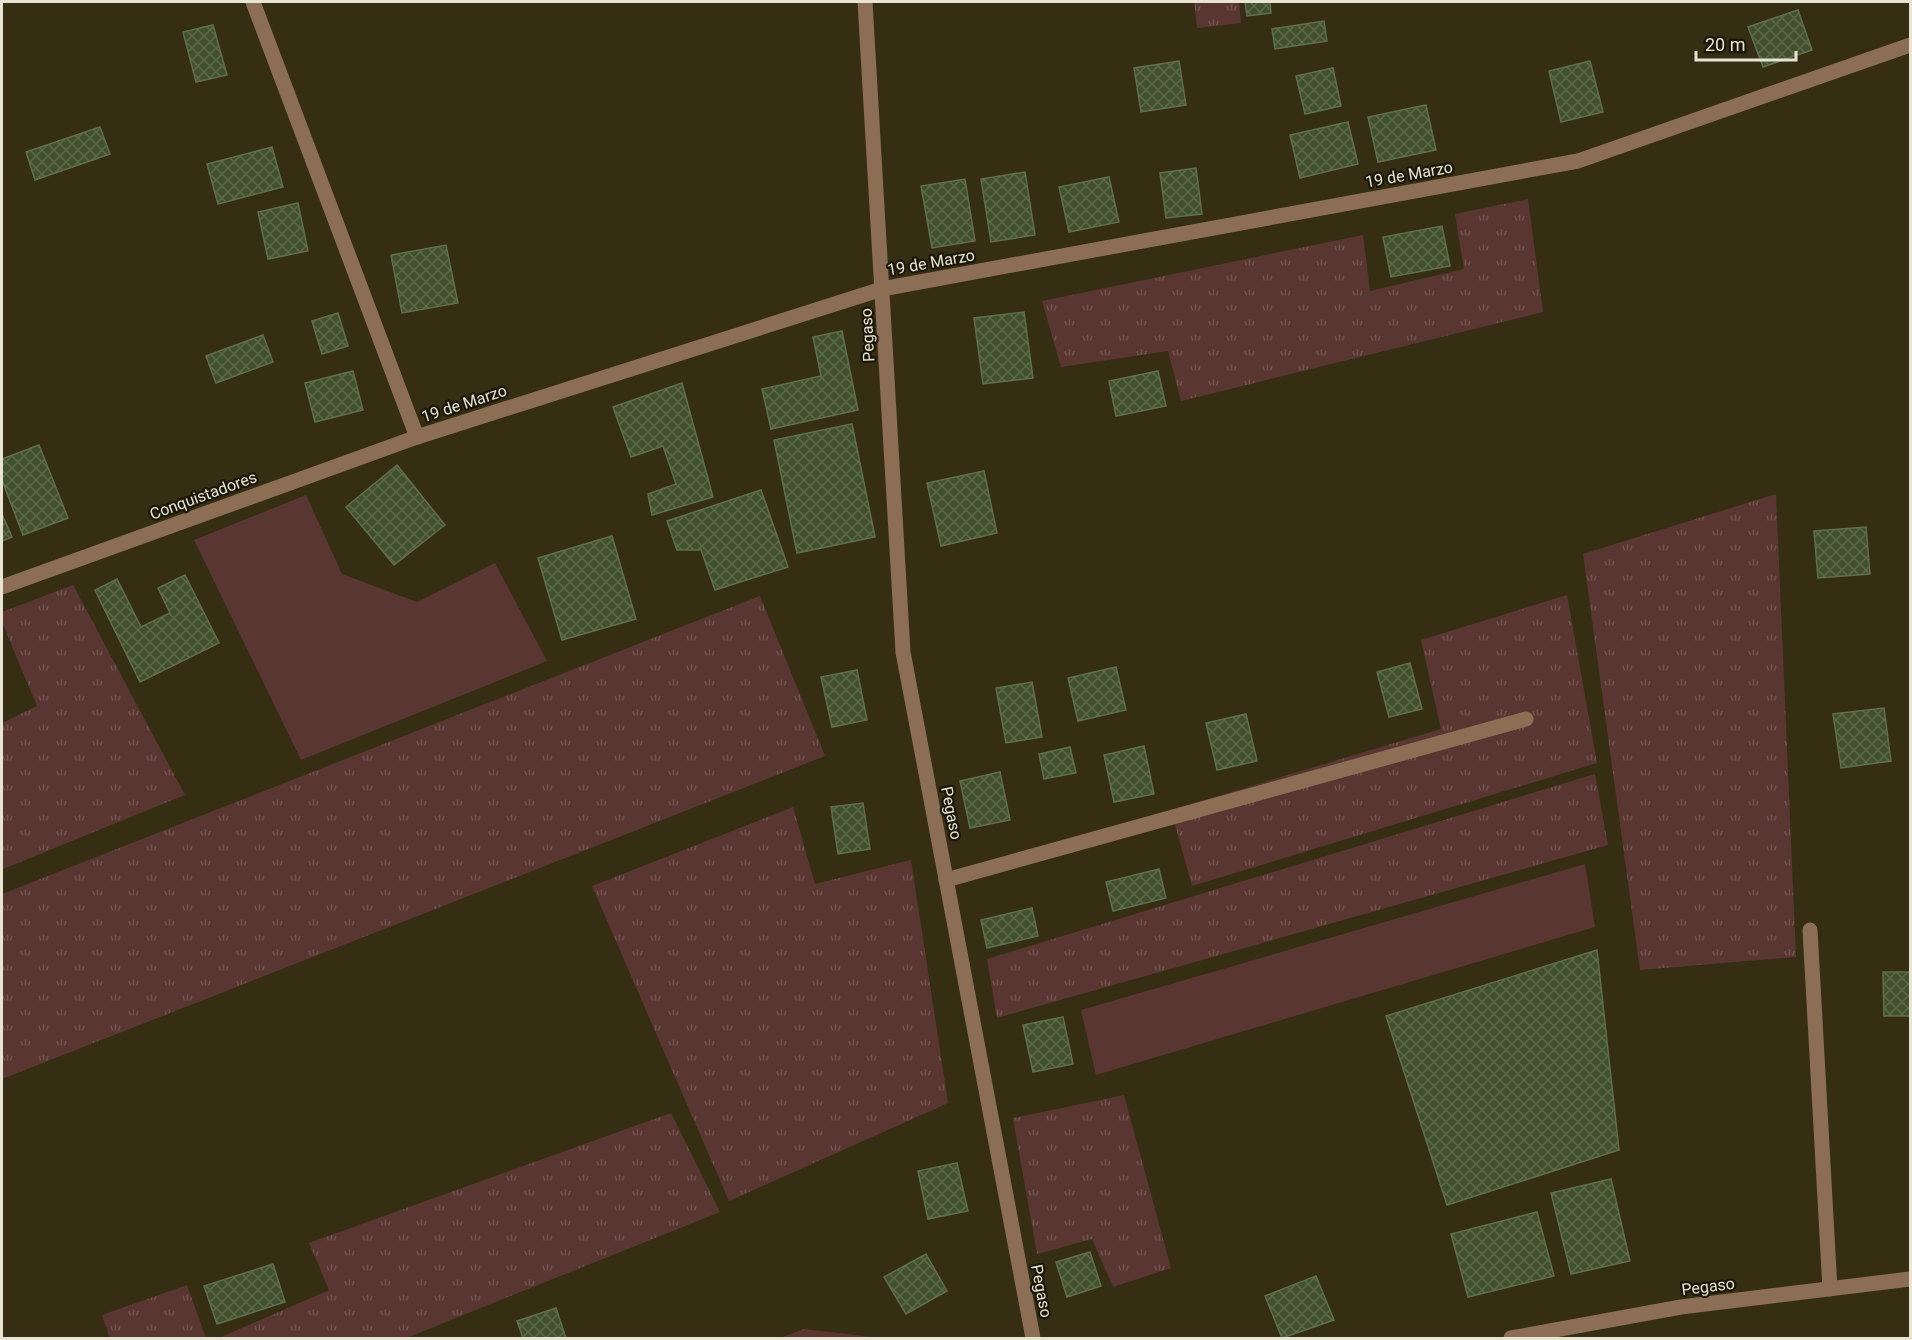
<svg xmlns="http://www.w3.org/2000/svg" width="1912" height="1340" font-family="Roboto,sans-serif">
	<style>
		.grass { fill: url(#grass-tufts) }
		.garden { fill: #593632 }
		.building { fill: url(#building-cross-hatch); stroke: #606d51; stroke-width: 1.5 }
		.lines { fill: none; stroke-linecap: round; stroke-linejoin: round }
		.minor { stroke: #8c6e55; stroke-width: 15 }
		.labels { text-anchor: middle; stroke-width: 4.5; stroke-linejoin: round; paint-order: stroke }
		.street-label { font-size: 16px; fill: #e8e4d3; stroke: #1a160a }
	</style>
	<defs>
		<pattern id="grass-tufts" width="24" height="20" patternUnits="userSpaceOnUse" patternTransform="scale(1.5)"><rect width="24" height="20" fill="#593632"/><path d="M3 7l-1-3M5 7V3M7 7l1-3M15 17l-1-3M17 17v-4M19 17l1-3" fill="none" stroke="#71534f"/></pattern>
		<pattern id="building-cross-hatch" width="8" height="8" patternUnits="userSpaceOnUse" patternTransform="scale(1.5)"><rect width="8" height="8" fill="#41502d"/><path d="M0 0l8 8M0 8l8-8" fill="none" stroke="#5c694b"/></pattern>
	</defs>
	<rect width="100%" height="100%" fill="#352e12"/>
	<g class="grass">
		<polygon points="1194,2 1239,2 1241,23 1197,28"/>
		<polygon points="1528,199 1543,312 1181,401 1168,351 1061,367 1042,301 1363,235 1370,291 1464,269 1455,214"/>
		<polygon points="1776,494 1796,957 1640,970 1583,554"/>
		<polygon points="73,585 185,795 3,869 2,723 37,706 2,622 2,612"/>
		<polygon points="1567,595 1597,763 1192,886 1171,810 1441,729 1421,640"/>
		<polygon points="760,596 825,756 2,1079 2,894"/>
		<polygon points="1595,774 1608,845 997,1018 987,959"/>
		<polygon points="793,807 815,884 911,860 948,1103 729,1201 592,886"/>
		<polygon points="1124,1095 1171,1268 1113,1287 1092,1239 1037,1254 1013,1118"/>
		<polygon points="671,1113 720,1212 406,1338 219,1338 329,1290 309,1243"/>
		<polygon points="187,1285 206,1338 110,1338 102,1315"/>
		<polygon points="804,1329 880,1338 780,1338"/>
	</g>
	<g class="garden">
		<polygon points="306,495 342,574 417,602 495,563 547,661 301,760 194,540"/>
		<polygon points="1585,864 1595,927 1096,1075 1081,1010"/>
	</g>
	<g class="building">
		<polygon points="1245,2 1270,2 1271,13 1247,16"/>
		<polygon points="1798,10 1812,50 1763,67 1748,27"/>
		<polygon points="1324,21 1327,41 1275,49 1272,29"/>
		<polygon points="213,25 227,75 196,82 183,32"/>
		<polygon points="1179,61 1186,105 1141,112 1134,68"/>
		<polygon points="1590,61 1603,112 1561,122 1549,71"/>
		<polygon points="1333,68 1341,106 1305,114 1296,76"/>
		<polygon points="1426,105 1436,150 1378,162 1368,117"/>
		<polygon points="1348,122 1358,164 1300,178 1290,135"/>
		<polygon points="100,127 110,154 35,180 26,152"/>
		<polygon points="272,147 283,187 218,204 207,164"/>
		<polygon points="1196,168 1202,214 1166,218 1160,173"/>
		<polygon points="1025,172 1035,235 991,242 981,179"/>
		<polygon points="1109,177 1119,222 1069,232 1059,187"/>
		<polygon points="965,179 975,241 932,248 921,186"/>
		<polygon points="298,203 308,251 268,259 258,212"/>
		<polygon points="1442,226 1450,266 1391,277 1383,237"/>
		<polygon points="446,245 458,303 402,313 391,255"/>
		<polygon points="1024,312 1033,378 983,384 974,318"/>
		<polygon points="338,313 348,346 322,354 312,321"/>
		<polygon points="842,331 858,410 771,429 762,389 821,376 813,337"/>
		<polygon points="263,335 273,362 216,383 206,356"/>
		<polygon points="353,371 363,410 315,422 305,383"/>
		<polygon points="1158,371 1166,406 1116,416 1109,381"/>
		<polygon points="682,383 713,497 652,515 648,494 676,484 663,446 631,457 613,407"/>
		<polygon points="852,424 875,537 797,553 774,440"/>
		<polygon points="39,445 68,518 23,535 2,480 2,459"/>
		<polygon points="397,465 445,525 394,565 346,507"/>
		<polygon points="984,471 997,533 941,546 927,483"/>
		<polygon points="761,490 788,567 715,590 701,550 677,550 667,521"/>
		<polygon points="2,514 12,537 2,541"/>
		<polygon points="1866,527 1870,574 1818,578 1814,531"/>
		<polygon points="612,536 636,619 562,640 538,558"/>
		<polygon points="185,575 219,643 140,682 95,590 117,579 141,627 170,613 158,588"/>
		<polygon points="1410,663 1422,709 1389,717 1377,672"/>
		<polygon points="1116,667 1126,710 1078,721 1068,678"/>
		<polygon points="857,670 867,720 832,727 821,677"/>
		<polygon points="1032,682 1042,737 1006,743 996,688"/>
		<polygon points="1884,708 1891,761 1841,768 1833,714"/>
		<polygon points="1246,714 1257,761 1217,770 1206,723"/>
		<polygon points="1144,746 1154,794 1114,802 1104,755"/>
		<polygon points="1070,747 1076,773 1044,779 1039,754"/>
		<polygon points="1000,772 1010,820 970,828 960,781"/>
		<polygon points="863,803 870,849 838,854 831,807"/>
		<polygon points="1159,869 1166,898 1113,911 1106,882"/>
		<polygon points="1032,908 1038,936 987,948 981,920"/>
		<polygon points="1597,950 1619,1150 1447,1205 1386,1016"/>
		<polygon points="1883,972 1910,972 1910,1016 1884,1016"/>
		<polygon points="1063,1017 1073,1064 1033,1072 1023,1025"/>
		<polygon points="957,1163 968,1211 928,1219 918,1171"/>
		<polygon points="1611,1179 1630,1261 1571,1274 1551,1193"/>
		<polygon points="1537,1212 1554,1276 1468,1297 1451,1234"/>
		<polygon points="1090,1252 1101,1286 1067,1297 1056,1262"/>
		<polygon points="926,1254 947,1291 906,1314 884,1277"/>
		<polygon points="273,1264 285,1302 217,1324 204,1286"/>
		<polygon points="1316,1276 1334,1320 1282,1338 1265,1296"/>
		<polygon points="556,1308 566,1338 523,1338 517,1321"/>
	</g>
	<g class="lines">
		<g class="minor">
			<polyline points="253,2 417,437 882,289 1578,161 1910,45"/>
			<polyline points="865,2 903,652 1033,1338"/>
			<polyline points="2,587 417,437"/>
			<polyline points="946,880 1526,719"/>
			<polyline points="1810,930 1830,1289"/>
			<polyline points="1511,1338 1681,1307 1910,1279"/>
		</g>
	</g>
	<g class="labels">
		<g class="street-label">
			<text transform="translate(1409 174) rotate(-10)" y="6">19 de Marzo</text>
			<text transform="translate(931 262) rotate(-10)" y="6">19 de Marzo</text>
			<text transform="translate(867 335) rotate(-93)" y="6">Pegaso</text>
			<text transform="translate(464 403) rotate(-18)" y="6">19 de Marzo</text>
			<text transform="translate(203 495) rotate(-20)" y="6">Conquistadores</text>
			<text transform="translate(952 813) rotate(79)" y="6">Pegaso</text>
			<text transform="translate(1708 1286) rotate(-7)" y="6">Pegaso</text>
			<text transform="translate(1042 1291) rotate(79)" y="6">Pegaso</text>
		</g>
	</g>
	<rect width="1912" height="1340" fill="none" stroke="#e8e4d3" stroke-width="6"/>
	<path d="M1696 51v9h100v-9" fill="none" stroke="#e8e4d3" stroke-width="3"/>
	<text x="1705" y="51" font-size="18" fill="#e8e4d3" stroke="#1a160a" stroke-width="4.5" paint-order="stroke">20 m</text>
</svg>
